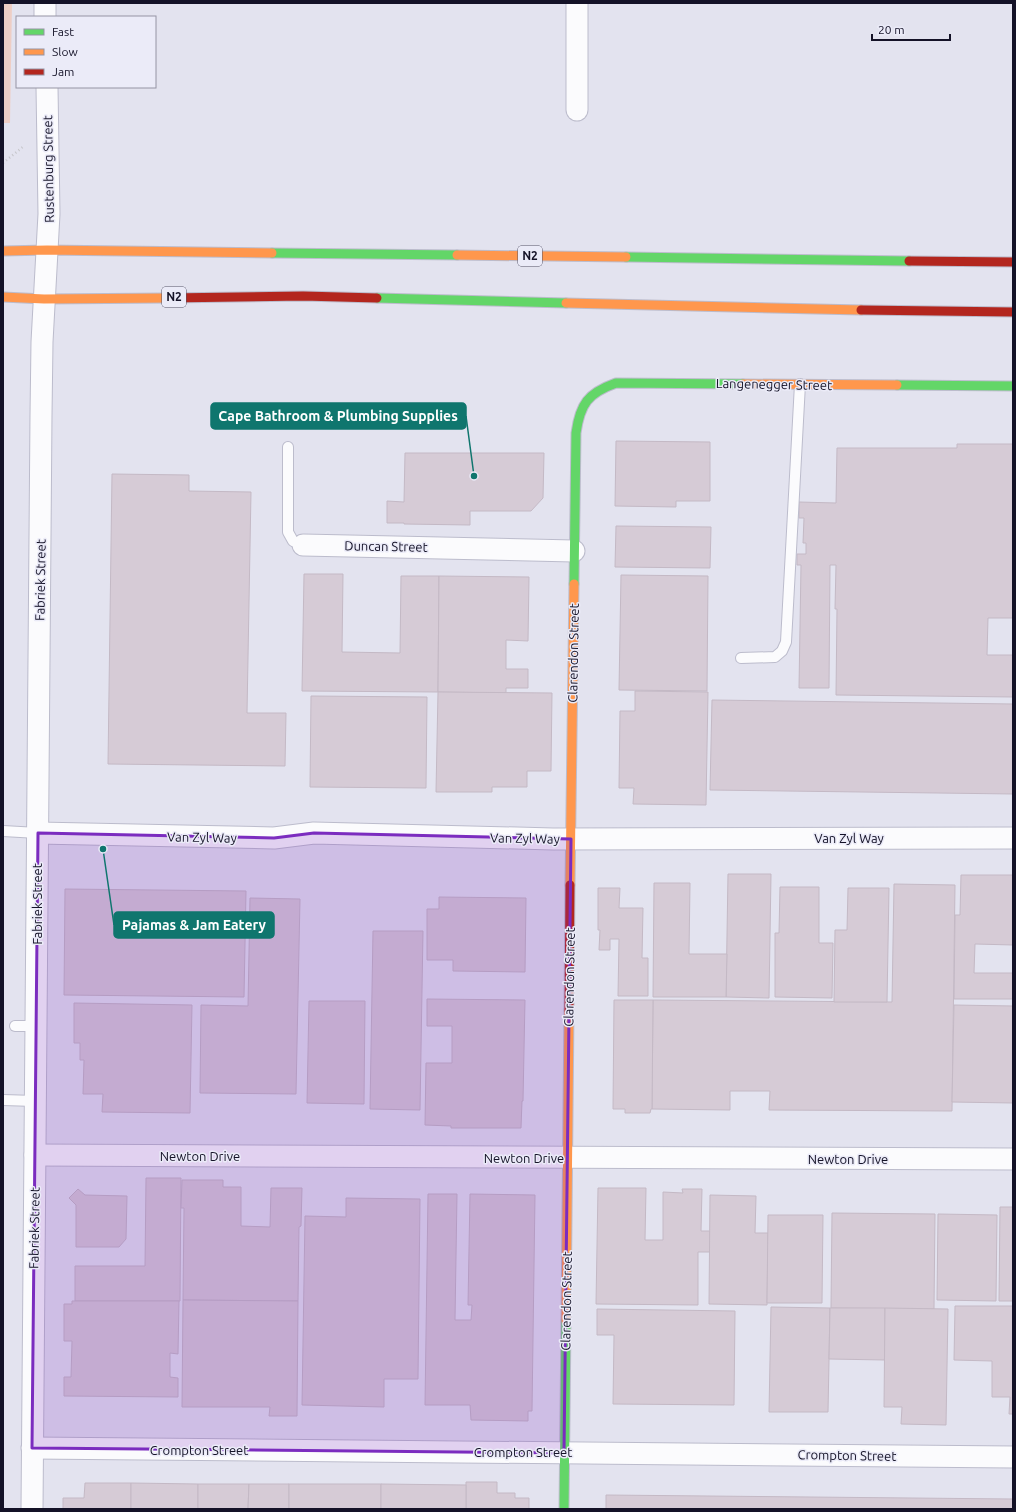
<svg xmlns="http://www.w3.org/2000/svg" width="1016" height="1512" font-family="Ubuntu,sans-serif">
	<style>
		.green { fill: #eecec5 }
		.building { fill: #d6cbd6; stroke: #c4b9c5 }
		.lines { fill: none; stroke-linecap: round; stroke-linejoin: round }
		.lane-casing { stroke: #bcbccc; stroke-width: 12 }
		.street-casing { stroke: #bcbccc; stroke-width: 23 }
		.fast-casing { stroke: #bcbccc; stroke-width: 11 }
		.slow-casing { stroke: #bcbccc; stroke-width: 11 }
		.jam-casing { stroke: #bcbccc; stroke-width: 11 }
		.path { stroke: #c6c6cb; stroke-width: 2.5; stroke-dasharray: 1 3; stroke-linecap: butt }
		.lane { stroke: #fbfbfd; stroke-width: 10 }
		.street { stroke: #fbfbfd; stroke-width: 21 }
		.fast { stroke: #63d668; stroke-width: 9 }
		.slow { stroke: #ff974d; stroke-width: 9 }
		.jam { stroke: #b3261e; stroke-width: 9 }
		.marked { fill: #7b2cbf; fill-opacity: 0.2; stroke: #7b2cbf; stroke-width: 3; stroke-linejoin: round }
		.labels { text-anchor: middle; stroke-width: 3; stroke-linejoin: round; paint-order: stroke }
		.shield { fill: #ebebf8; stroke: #545366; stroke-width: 1 }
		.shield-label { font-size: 12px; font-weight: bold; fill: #141227 }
		.street-label { font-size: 13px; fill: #141227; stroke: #ebebf8 }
		.leader { fill: none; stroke: #0f766e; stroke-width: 1.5 }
		.callout-dot { fill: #0f766e; stroke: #ebebf8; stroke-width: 1.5 }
		.callout { fill: #0f766e; stroke: #0f766e; stroke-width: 1.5 }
		.callout-label { font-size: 14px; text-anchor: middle; font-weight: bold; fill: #fff }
	</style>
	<rect width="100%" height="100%" fill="#e3e3ef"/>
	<polygon class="green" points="3,3 12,3 10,123 3,123"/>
	<g class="building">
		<polygon points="616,441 710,442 710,501 676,501 676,507 615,506"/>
		<polygon points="957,444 1013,444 1013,618 988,618 987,655 1013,655 1013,697 836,695 837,609 835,609 836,565 830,565 829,688 799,688 801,565 797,565 797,554 806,554 806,543 803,543 804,518 799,518 799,502 836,503 837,448 957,448"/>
		<polygon points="405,453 544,453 543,498 531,511 470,511 470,525 404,524 404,523 387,523 387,501 404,502"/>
		<polygon points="112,474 189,475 189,491 251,492 247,713 286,713 285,766 108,764"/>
		<polygon points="616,526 711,527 710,568 615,567"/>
		<polygon points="304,574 343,574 342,652 400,653 401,576 439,576 438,692 302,691"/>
		<polygon points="621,575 708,576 707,691 619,690"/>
		<polygon points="439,576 529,577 528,641 506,640 506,669 528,669 528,688 506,688 506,693 438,692"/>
		<polygon points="635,691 708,692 706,805 633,804 634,788 619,788 620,711 635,711"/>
		<polygon points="438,692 552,693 551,771 527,771 527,787 492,787 492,792 436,792"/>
		<polygon points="311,696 427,697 426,788 310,787"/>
		<polygon points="712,700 1013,704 1013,794 710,790"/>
		<polygon points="728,874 771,874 769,998 726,997"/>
		<polygon points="961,875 1013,875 1013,945 975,944 974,973 1013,973 1013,999 954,999 955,915 960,915"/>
		<polygon points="654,883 690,883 689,954 727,954 726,997 653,997"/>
		<polygon points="894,884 955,885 952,1111 769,1110 770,1091 730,1091 730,1110 652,1109 653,1000 892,1002"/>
		<polygon points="780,887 819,887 819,943 833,943 832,998 775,997 775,933 779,933"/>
		<polygon points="598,888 620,888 619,908 643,908 642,958 648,958 648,996 618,996 619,939 610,939 610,950 599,950 600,930 598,930"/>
		<polygon points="848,888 889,888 887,1002 834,1002 835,930 847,930"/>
		<polygon points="65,889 246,891 244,997 64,995"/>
		<polygon points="439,897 526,898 525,972 453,971 453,960 427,960 427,909 439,909"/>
		<polygon points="250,898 300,899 296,1094 200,1093 201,1005 248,1006"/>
		<polygon points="373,931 423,931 420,1110 370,1109"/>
		<polygon points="427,999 525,1000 523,1101 522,1101 521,1128 451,1128 451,1126 425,1125 426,1063 452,1063 452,1026 427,1026"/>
		<polygon points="614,1000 653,1000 652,1109 651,1109 650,1113 625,1113 625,1109 613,1109"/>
		<polygon points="309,1001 365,1001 364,1104 307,1103"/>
		<polygon points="74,1003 192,1005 190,1113 102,1112 103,1094 83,1094 84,1060 80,1060 80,1043 74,1043"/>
		<polygon points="954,1005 1013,1006 1013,1103 952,1102"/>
		<polygon points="146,1178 181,1178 180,1301 75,1301 75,1266 145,1266"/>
		<polygon points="182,1180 223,1180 223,1187 241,1187 241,1226 270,1227 271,1188 302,1188 301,1226 299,1227 298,1301 183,1300 184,1208 181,1208"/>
		<polygon points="598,1188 646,1188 645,1240 663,1240 663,1192 683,1193 682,1189 702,1189 701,1231 710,1231 710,1252 698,1252 698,1305 596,1304"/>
		<polygon points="78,1189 85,1195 127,1196 126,1239 119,1247 76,1247 76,1205 69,1198"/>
		<polygon points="428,1194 457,1194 455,1320 471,1320 472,1305 468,1305 470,1194 535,1195 532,1411 528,1411 528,1421 471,1420 470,1405 425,1405"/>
		<polygon points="710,1195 756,1196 755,1233 768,1233 767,1305 709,1304"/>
		<polygon points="346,1198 420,1199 418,1379 384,1379 384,1407 302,1405 305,1216 346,1217"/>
		<polygon points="1000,1207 1013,1207 1013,1301 999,1301"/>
		<polygon points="832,1213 935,1214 934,1309 831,1308"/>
		<polygon points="938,1214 997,1215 996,1301 937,1300"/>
		<polygon points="768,1215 823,1215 822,1303 767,1303"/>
		<polygon points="183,1300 298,1301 297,1416 269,1416 270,1407 182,1407"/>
		<polygon points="72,1301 179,1301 178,1354 170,1353 170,1377 178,1378 178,1397 64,1396 64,1377 71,1377 72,1341 64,1341 64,1304 72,1304"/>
		<polygon points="955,1306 1013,1306 1013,1414 1009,1414 1010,1397 992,1397 992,1361 954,1360"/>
		<polygon points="771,1307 830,1308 828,1412 769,1412"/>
		<polygon points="830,1308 885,1308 885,1360 829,1359"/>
		<polygon points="885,1308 948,1309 946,1425 901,1424 902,1407 884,1407"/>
		<polygon points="597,1309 735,1311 734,1405 613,1404 614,1335 597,1335"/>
		<polygon points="466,1482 497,1482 497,1493 515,1493 515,1498 529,1498 529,1509 466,1509"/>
		<polygon points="85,1483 131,1483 131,1509 63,1509 63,1498 84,1498"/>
		<polygon points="131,1483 198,1484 198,1509 131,1509"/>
		<polygon points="198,1484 249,1484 248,1509 198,1509"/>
		<polygon points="249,1484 289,1484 289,1509 248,1509"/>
		<rect x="289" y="1484" width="92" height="25"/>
		<polygon points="381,1484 466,1485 466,1509 381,1509"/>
		<polygon points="606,1495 1013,1499 1013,1509 606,1509"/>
	</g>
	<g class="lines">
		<g class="lane-casing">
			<g id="lane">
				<polyline points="288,447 288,532 293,541 303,545"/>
				<polyline points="741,658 775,657 782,651 786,642 800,384"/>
				<polyline points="3,831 38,833"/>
				<polyline points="15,1026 36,1026"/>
				<polyline points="3,1100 35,1101"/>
			</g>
		</g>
		<g class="street-casing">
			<g id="street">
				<polyline points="45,3 45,17"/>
				<polyline points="577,110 577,3"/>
				<polyline points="303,545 574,551"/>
				<polyline points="38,833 274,838 314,833 553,839 1013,838"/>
				<polyline points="35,1155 1013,1159"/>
				<polyline points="32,1448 1013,1457"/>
				<polyline points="32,1509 41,415 42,342 49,214 47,87"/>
			</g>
		</g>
		<g class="fast-casing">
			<g id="fast">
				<polyline points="272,253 457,255"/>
				<polyline points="626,257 909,261"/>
				<polyline points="377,298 566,303"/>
				<polyline points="897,385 1013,386"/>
				<path d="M 574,584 L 576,433 C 580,404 588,393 616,383 L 743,384"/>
				<polyline points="564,1509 566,1321"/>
			</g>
		</g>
		<g class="slow-casing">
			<g id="slow">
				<polyline points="3,251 47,250 272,253"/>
				<polyline points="457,255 626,257"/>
				<polyline points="3,297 44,299 168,298"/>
				<polyline points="566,303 861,310"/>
				<polyline points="743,384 897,385"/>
				<polyline points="570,885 574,584"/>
				<polyline points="566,1321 569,1010"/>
			</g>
		</g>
		<g class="jam-casing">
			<g id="jam">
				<polyline points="909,261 1013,262"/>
				<polyline points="168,298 303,296 377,298"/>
				<polyline points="861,310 1013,312"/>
				<polyline points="569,1010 570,885"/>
			</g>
		</g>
		<polyline class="path" points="3,163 24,146"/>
		<use href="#lane" class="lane"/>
		<use href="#street" class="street"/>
		<use href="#fast" class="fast"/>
		<use href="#slow" class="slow"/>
		<use href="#jam" class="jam"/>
	</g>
	<path class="marked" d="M 38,833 L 274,838 L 314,833 L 571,839 L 564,1453 L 32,1448 Z"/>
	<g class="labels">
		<g class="shield">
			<rect x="518" y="246" width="24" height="20" rx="3"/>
			<rect x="162" y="287" width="24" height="20" rx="3"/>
		</g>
		<g class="shield-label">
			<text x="530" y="260">N2</text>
			<text x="174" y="301">N2</text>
		</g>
		<g class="street-label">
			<text transform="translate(48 169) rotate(-91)" y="5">Rustenburg Street</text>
			<text transform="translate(774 384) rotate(1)" y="5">Langenegger Street</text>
			<text transform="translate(386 546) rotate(1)" y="5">Duncan Street</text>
			<text transform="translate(40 580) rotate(-89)" y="5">Fabriek Street</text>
			<text transform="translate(573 653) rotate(-89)" y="5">Clarendon Street</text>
			<text transform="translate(202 837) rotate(1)" y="5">Van Zyl Way</text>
			<text transform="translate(525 838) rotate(1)" y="5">Van Zyl Way</text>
			<text x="849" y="843">Van Zyl Way</text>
			<text transform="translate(37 904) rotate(-90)" y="5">Fabriek Street</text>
			<text transform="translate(569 977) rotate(-89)" y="5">Clarendon Street</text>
			<text x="200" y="1161">Newton Drive</text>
			<text x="524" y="1163">Newton Drive</text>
			<text x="848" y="1164">Newton Drive</text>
			<text transform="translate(34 1228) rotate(-89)" y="5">Fabriek Street</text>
			<text transform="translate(566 1301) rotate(-89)" y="5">Clarendon Street</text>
			<text x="199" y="1455">Crompton Street</text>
			<text x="523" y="1457">Crompton Street</text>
			<text transform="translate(847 1455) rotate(1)" y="5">Crompton Street</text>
		</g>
	</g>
	<path class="leader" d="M474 476L466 416M103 849L114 925"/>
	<g class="callout-dot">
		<circle cx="474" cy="476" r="4"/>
		<circle cx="103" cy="849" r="4"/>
	</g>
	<g class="callout">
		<rect x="211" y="403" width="255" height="26" rx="4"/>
		<rect x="114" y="912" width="160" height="26" rx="4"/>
	</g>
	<g class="callout-label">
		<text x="338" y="421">Cape Bathroom &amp; Plumbing Supplies</text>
		<text x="194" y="930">Pajamas &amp; Jam Eatery</text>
	</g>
	<rect width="1016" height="1512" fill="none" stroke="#141227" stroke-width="8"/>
	<rect x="16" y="16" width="140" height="72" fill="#ebebf8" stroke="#9594a4"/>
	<rect x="24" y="29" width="20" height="6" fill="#63d668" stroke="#9594a4"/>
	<text x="52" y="36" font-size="12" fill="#141227">Fast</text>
	<rect x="24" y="49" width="20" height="6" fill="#ff974d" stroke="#9594a4"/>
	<text x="52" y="56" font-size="12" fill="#141227">Slow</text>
	<rect x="24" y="69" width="20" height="6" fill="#b3261e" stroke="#9594a4"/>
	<text x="52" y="76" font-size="12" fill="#141227">Jam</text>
	<path d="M872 34v6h78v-6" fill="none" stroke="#141227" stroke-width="2"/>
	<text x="878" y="34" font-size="12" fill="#141227" stroke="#ebebf8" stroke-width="3" paint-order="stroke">20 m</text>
</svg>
